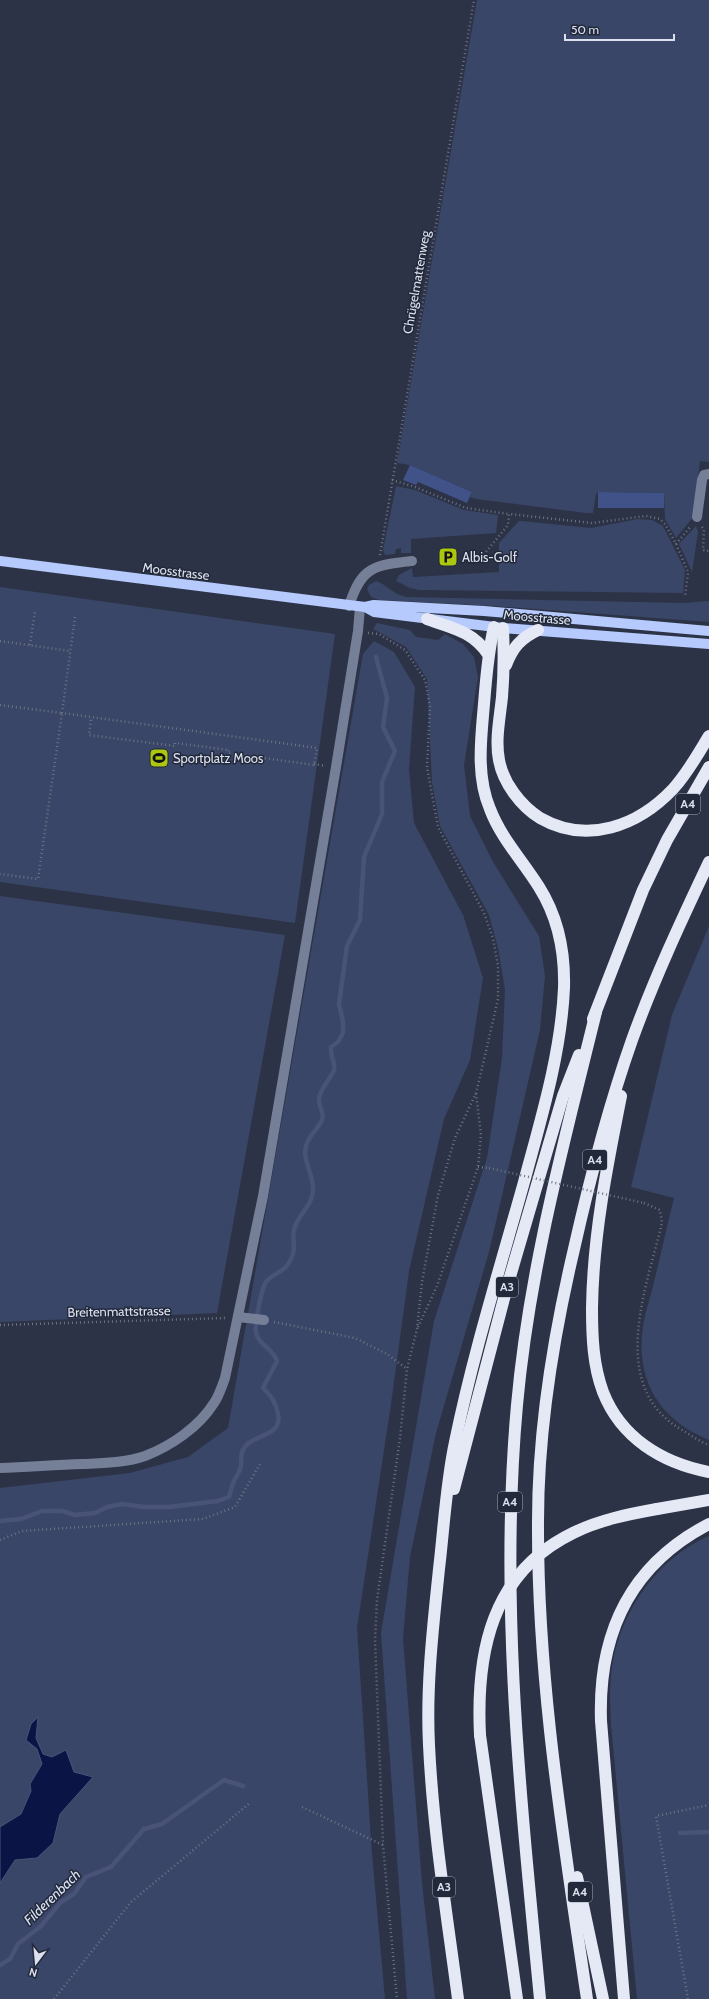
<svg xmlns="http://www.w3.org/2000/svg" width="709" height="1999" font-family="Cabin,sans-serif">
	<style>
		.green { fill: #3a4667 }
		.water { fill: #0b1545; stroke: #495277 }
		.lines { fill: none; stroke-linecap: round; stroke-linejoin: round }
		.stream { stroke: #495277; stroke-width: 4.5 }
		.building { fill: #405288 }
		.path { stroke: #6d7383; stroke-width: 2.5; stroke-dasharray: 1 3; stroke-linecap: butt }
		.minor { stroke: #757f98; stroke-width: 10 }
		.major { stroke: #b6cafe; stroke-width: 10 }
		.highway { stroke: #e4e9f5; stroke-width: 12 }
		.path-bridge { stroke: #6d7383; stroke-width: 2.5; stroke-dasharray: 1 3; stroke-linecap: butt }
		.highway-bridge { stroke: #e4e9f5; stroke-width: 12 }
		.labels { text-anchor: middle; stroke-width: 3; stroke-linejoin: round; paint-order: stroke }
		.shield { fill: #22293b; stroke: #a4a9b7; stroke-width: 1 }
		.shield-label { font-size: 12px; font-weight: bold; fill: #dbe0ec }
		.street-label { font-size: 13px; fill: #dbe0ec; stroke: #22293b }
		.poi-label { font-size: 13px; fill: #dbe0ec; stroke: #22293b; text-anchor: start }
		.water-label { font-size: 14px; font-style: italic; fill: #dbe2f3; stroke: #22293b }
	</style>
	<rect width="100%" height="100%" fill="#2c3346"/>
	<g class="green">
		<polygon points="477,0 709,0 709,462 700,461 694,516 676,538 665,519 664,493 598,492 596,494 593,513 586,513 476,499 470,497 472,492 410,465 397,463"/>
		<polygon points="396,486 415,490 464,510 498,515 496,533 411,539 411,553 401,553 401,548 396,549 395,554 385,555 383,550"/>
		<polygon points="638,519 652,520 663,526 685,570 683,593 419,590 410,588 396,581 399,575 412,568 413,577 499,572 499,543 519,521 521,521 591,528"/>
		<polygon points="696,526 698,532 692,572 679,544"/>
		<path d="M 376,581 C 388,585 392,594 406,597 L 684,603 L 709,601 L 709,622 L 493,606 L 379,600 L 371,597 L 367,589 L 369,585 Z"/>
		<polygon points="0,587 335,634 295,923 0,882"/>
		<polygon points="377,623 410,630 416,637 438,640 445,634 463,644 474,657 478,677 464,765 470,816 493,862 539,936 545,976 540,1030 489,1252 436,1433 410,1557 403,1638 422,1883 435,1999 407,1999 381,1633 434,1321 487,1158 502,1058 505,990 498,948 489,915 440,826 432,782 427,679 406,647 373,629"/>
		<polygon points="374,641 394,652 415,687 409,769 414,823 463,915 483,978 470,1060 444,1119 409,1271 391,1404 357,1628 372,1854 385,1999 0,1999 0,1488 130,1473 188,1457 228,1428 363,654"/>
		<polygon points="0,896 285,935 217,1313 0,1322"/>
		<path d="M 709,926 L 709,1440 C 663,1421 638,1386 642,1335 C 643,1318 650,1299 654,1282 C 661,1254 667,1226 674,1198 L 631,1187 L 672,1015 Z"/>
		<path d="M 709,1536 L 709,1999 L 637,1999 L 611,1725 C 610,1704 609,1682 613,1661 C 623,1608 659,1557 709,1536 Z"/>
	</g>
	<polygon class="water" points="38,1717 36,1738 43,1754 52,1757 66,1750 74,1772 93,1777 60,1814 53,1843 37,1858 15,1860 0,1883 0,1827 21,1814 31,1791 30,1784 42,1764 37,1749 26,1740 31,1724"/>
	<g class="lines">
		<g class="stream">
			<path d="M 0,1521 L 21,1519 L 42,1511 L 62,1511 L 75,1515 L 95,1513 L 107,1507 L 122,1504 L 144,1507 L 169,1507 L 218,1501 L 229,1497 C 231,1491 232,1484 235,1479 C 237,1475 241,1470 241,1465 C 242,1460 240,1455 243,1450 C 251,1433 283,1438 278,1414 C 276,1402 271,1396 263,1388 L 277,1361 C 274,1349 258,1345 256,1332 C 254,1326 262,1287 266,1282 C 275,1271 285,1274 292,1257 C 296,1248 292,1239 294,1230 C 297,1215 313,1206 313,1190 C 314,1175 302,1160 306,1146 C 309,1135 318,1129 322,1120 C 325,1112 318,1107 319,1099 C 320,1088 330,1080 334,1070 C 336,1064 330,1056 331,1047 L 338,1042 L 343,1033 L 343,1022 L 339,1004 L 347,946 L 360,920 L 364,857 L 382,814 L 382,782 L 395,751 L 383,727 L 387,698 L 376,657"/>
			<polyline points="680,1833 709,1832"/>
			<polyline points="0,1965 10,1959 18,1944 41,1926 61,1902 74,1894 86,1877 111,1867 144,1829 162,1824 224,1780 243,1786"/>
		</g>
	</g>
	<g class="building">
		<polygon points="410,465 472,492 467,503 418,482 416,485 403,480"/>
		<polygon points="598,492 664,493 664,508 598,508"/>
	</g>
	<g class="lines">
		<g class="path">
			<polyline points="392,480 415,487 466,508 509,514"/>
			<polyline points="702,527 704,530 703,550 709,551"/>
			<polyline points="676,544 691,526"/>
			<polyline points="380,555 474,0"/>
			<polyline points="481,558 508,525 509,514 592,523 646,516 660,519 665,524 676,544 688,572 685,597"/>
			<polyline points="75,617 62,713 317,748 314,765 228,753 229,750 175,743 175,746 89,735 91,719"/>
			<polyline points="368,633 379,634 405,650 425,680 430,706 427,767 438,827 484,913 493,938 498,966 498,999 483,1064 476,1093 455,1138 438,1195 422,1282 417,1329 407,1369 400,1438 377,1600 375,1640 383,1845 397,1999"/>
			<polyline points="0,641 70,651"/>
			<polyline points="30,645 35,611"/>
			<polyline points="0,705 62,713 38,879 0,874"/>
			<polyline points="314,764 326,766"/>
			<polyline points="478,1167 489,1168"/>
			<path d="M 644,1203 L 660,1210 L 662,1223 C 646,1289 607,1387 682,1430 C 691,1435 700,1442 709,1445"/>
			<polyline points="274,1322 355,1338 387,1354 407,1369"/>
			<polyline points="0,1325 225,1318"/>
			<polyline points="418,1327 437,1286 478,1167 481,1135 476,1093"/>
			<polyline points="0,1540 22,1531 203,1519 235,1507 260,1464"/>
			<polyline points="302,1807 383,1845"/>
			<polyline points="54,1999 131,1902 251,1802"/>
			<polyline points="688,1999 656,1816 709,1805"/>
		</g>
		<g class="minor">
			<polyline points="697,517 702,480 704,475 709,474"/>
			<path d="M 349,606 C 361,567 374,565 412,561"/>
			<polyline points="238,1317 264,1320"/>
			<path d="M 0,1468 C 27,1467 55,1465 82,1464 C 103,1463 125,1463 145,1456 C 171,1446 199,1427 214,1403 C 219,1396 222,1386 225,1378 L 263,1196 L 336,767 L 358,631 L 360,607"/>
		</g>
		<g class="major">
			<polyline points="0,561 365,607 374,612 503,628 709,644"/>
			<polyline points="365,607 374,605 484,611 709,631"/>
		</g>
		<g class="highway">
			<path d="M 427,619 C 452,628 472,631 488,654"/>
			<path d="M 503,628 C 504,651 504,674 502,697 C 500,717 495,740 499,760 C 503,783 521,806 540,818 C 587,845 638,826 673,789 C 687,774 698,754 709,736"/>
			<path d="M 506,665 C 513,647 521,638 538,630"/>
			<polyline points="593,1019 643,890 667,840 709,767"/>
			<path d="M 621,1096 C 607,1166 593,1236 592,1308 C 592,1337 593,1365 603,1392 C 621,1438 662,1463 709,1472"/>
			<polyline points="454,1489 507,1287 563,1096 579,1055"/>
			<polyline points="657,1509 709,1500"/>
			<polyline points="480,1735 517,1999"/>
			<polyline points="577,1877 603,1999"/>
			<path d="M 458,1999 C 447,1915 433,1830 429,1745 C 426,1686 433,1627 439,1569 C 444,1527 446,1484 455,1442 C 473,1354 500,1268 524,1182 C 541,1119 561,1054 564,988 C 565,952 558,917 539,887 C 522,860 501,838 490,809 C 476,776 481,739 484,704 C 486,678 488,652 494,627"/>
			<path d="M 540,1999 C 521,1801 499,1603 517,1405 C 529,1271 564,1142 596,1012"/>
			<path d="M 587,1999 C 564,1841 537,1682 538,1521 C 538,1430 553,1338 574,1249 C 590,1178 608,1108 632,1040 C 654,979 681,921 709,862"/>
			<path d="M 624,1999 L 601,1721 C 598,1633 630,1565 709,1524"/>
		</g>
		<polyline class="path-bridge" points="489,1168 644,1203"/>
		<path class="highway-bridge" d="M 480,1735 C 476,1653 491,1573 573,1533 C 599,1520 629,1514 657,1509"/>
	</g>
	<defs>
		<g id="parking-square" transform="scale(1)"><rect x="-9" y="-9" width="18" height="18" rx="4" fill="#adc60e" stroke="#22293b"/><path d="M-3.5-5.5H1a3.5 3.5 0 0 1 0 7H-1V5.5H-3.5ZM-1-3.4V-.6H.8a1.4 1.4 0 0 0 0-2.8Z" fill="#111"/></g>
		<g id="stadium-square" transform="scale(1)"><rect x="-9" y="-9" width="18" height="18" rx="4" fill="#adc60e" stroke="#22293b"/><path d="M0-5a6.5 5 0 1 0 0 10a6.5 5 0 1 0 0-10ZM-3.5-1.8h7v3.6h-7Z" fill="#111"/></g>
	</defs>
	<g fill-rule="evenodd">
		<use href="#parking-square" x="448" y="557"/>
		<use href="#stadium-square" x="159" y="758"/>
	</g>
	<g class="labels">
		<g class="shield">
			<rect x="676" y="794" width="24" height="20" rx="3"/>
			<rect x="583" y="1150" width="24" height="20" rx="3"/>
			<rect x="496" y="1277" width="22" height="20" rx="3"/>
			<rect x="498" y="1492" width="24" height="20" rx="3"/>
			<rect x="433" y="1877" width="22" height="20" rx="3"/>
			<rect x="568" y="1882" width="24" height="20" rx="3"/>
		</g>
		<g class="shield-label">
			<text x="688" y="808">A4</text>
			<text x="595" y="1164">A4</text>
			<text x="507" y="1291">A3</text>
			<text x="510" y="1506">A4</text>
			<text x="444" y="1891">A3</text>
			<text x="580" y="1896">A4</text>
		</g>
		<g class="street-label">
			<text transform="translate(416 282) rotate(-80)" y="5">Chrügelmattenweg</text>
			<text transform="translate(176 571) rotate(7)" y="5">Moosstrasse</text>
			<text transform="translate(537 617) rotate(5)" y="5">Moosstrasse</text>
			<text transform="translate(119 1311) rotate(-1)" y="5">Breitenmattstrasse</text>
		</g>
		<g class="poi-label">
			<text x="462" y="562">Albis-Golf</text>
			<text x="173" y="763">Sportplatz Moos</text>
		</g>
		<g class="water-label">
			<text transform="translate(52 1897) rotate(-44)" y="5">Filderenbach</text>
		</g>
	</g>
	<g transform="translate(36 1963) rotate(196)" stroke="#22293b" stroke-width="3" paint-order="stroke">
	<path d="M0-3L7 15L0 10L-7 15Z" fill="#dbe0ec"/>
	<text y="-6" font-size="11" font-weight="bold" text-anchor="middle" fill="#dbe0ec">N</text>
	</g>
	<path d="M565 34v6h109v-6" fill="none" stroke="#dbe0ec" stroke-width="2"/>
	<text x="571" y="34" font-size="12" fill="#dbe0ec" stroke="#22293b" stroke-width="3" paint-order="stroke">50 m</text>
</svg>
